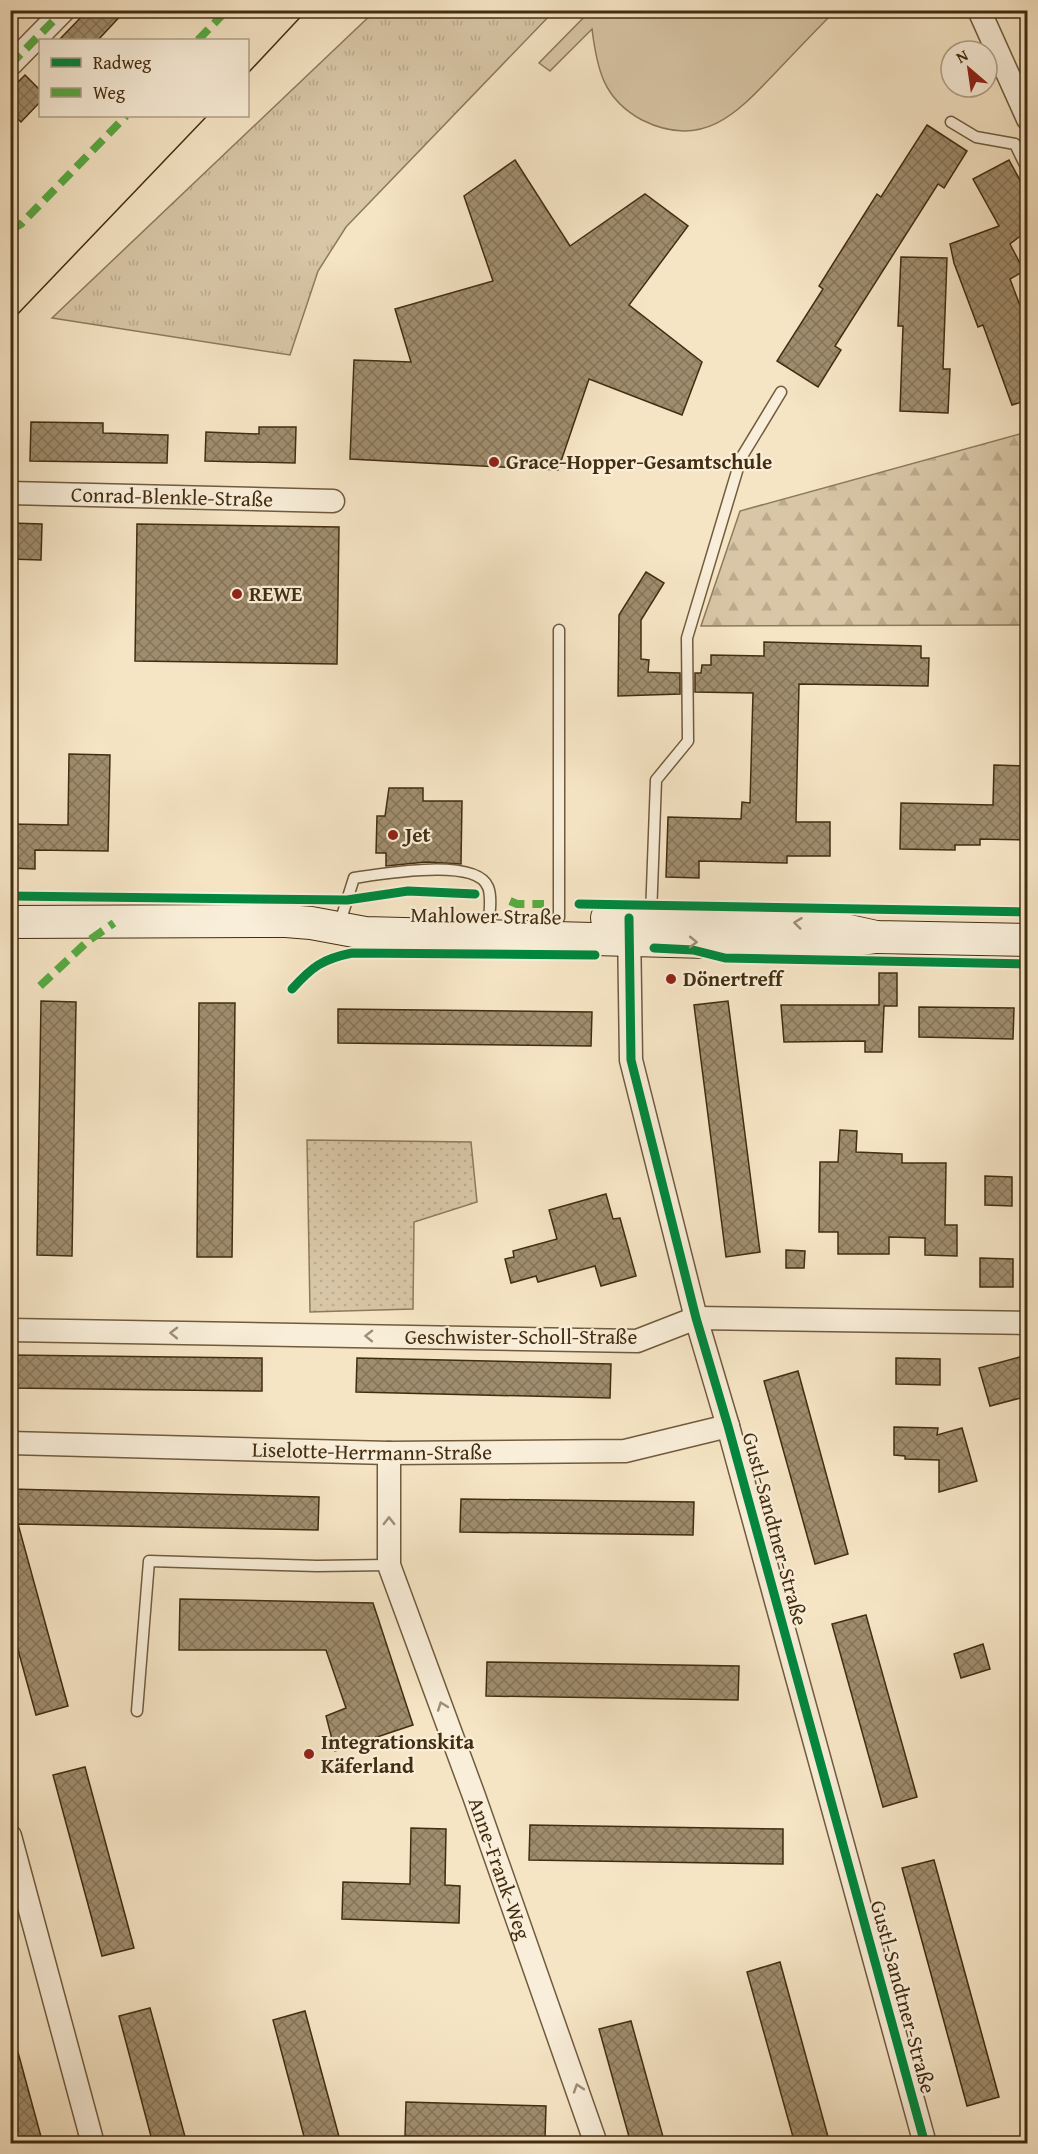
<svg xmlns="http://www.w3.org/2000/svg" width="1038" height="2154" font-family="'Gentium Book Plus',serif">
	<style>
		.grass { fill: url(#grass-tufts); stroke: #8e7a5b; stroke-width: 1.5 }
		.forest { fill: url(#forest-firs); stroke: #8e7a5b; stroke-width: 1.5 }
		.park { fill: url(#park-dots); stroke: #8e7a5b; stroke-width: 1.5 }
		.garden { fill: #d8c6a6; stroke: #8e7a5b; stroke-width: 1.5 }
		.building { fill: url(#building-cross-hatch); stroke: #432d10; stroke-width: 1.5 }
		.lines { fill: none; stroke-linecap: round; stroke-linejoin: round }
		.service-casing { stroke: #705b3d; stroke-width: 13 }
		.minor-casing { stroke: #705b3d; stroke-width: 25 }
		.secondary-casing { stroke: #432d10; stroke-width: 34 }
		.service { stroke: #f9eed9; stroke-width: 10 }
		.minor { stroke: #f9eed9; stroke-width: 22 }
		.secondary { stroke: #f9eed9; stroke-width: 32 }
		.tram { stroke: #432d10; stroke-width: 1.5 }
		.quiet { stroke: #56ab42; stroke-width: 8; stroke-dasharray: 15 8; stroke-linecap: butt }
		.cycleway-casing { stroke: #f9eed9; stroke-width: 13 }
		.cycleway { stroke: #00873e; stroke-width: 9 }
		.oneway { stroke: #9e8e74 }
		.poi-dot { fill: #8f2418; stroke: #f9eed9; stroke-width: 2 }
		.labels { text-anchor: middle; stroke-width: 4.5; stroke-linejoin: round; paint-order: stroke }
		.poi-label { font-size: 21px; font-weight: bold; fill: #432d10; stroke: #f9eed9; text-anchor: start }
		.street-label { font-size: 21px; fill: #432d10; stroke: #f9eed9 }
	</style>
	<defs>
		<pattern id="grass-tufts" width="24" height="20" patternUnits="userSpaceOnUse" patternTransform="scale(1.5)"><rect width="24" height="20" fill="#d8c6a6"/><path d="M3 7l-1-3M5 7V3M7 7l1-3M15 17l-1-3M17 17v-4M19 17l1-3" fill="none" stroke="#bbaa8e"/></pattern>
		<pattern id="forest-firs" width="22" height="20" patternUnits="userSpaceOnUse" patternTransform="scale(1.5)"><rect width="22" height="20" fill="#d8c6a6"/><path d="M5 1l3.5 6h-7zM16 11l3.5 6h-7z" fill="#bbaa8e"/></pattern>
		<pattern id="park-dots" width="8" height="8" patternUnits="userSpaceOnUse" patternTransform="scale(1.5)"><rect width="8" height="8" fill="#d8c6a6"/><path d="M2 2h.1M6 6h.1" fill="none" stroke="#bbaa8e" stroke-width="1.8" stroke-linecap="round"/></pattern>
		<pattern id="building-cross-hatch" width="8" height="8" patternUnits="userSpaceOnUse" patternTransform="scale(1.5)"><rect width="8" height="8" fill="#a08d6e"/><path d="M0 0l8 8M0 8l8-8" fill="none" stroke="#847459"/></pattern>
	</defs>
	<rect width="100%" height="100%" fill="#f6e5c5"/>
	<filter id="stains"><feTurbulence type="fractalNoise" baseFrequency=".00333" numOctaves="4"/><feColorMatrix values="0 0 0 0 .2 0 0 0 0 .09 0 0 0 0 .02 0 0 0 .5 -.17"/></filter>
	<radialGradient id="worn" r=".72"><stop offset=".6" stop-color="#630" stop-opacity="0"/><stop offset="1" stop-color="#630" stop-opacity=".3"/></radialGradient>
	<polygon class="grass" points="376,10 554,11 346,227 318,271 290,355 52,318"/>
	<polygon class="forest" points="1027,432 1027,625 701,626 740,511"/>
	<polygon class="park" points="307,1140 471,1142 477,1202 414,1222 413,1309 310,1312"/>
	<path class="garden" d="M 591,10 L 835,10 L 835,11 C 816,30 797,50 778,70 C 738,112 704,151 642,120 C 603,99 597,69 592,29 L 550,71 L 539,63 Z"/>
	<g class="building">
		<polygon points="88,10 126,10 98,40 59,40"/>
		<polygon points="25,75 40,90 40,102 21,122 10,111 10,90"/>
		<polygon points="927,125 967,151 944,188 938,184 835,346 841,350 818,387 777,361 823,289 819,286 877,194 881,197"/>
		<polygon points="515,160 570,246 645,194 688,226 629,305 702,362 682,415 589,379 558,470 350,459 354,360 411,362 395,309 493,281 464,196"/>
		<polygon points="1009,160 1028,195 1028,230 1010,244 1024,271 1010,279 1028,327 1028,400 1012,405 983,325 978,327 954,263 950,244 999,226 973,179"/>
		<polygon points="901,257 947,258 943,369 950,369 948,413 900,411 903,326 898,326"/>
		<polygon points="31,422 103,423 103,433 168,435 167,463 30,461"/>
		<polygon points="259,427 296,427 295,463 205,461 206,432 259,434"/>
		<polygon points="10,523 42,524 41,560 10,559"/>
		<polygon points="137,524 339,527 337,664 135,661"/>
		<polygon points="646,572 664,583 641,620 641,659 649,660 648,672 680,673 680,694 618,696 619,615"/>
		<polygon points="764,642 921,646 921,658 929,658 928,686 799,684 796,822 830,822 830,856 787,856 787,863 699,861 699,878 666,877 668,817 741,819 742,802 750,803 753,693 695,692 695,673 701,673 702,665 711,665 711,655 764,656"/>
		<polygon points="69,754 110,755 108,851 35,850 35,869 10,868 10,824 68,825"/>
		<polygon points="994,765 1028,766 1028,840 980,839 980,845 955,845 955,850 900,849 901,803 993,805"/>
		<polygon points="389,788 423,788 423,801 462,801 461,864 426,862 386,866 386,853 376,853 377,816 385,816"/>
		<polygon points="879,973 897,973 897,1006 884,1006 882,1052 865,1052 865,1041 784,1042 781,1005 879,1005"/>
		<polygon points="41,1001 76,1002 72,1256 37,1255"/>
		<polygon points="728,1001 760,1252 726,1257 694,1005"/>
		<polygon points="199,1003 235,1003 232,1257 197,1257"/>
		<polygon points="919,1007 1014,1008 1013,1039 919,1037"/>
		<polygon points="338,1009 592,1012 591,1046 338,1043"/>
		<polygon points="840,1130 857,1131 856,1152 902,1154 902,1163 946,1163 945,1225 957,1225 957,1256 925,1255 925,1238 889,1237 889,1254 838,1254 838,1232 819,1232 820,1162 838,1162"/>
		<polygon points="985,1176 1012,1177 1012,1206 985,1205"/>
		<polygon points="606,1194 613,1219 620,1218 636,1276 601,1286 595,1266 538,1282 536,1276 511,1283 505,1259 514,1257 513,1251 557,1239 549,1210"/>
		<polygon points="786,1250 805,1251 804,1268 786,1268"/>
		<polygon points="980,1258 1013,1259 1013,1287 980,1287"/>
		<polygon points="10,1355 262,1358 262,1391 10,1388"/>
		<polygon points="1020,1357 1028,1396 990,1406 979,1368"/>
		<polygon points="357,1358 611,1364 610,1398 356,1392"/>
		<polygon points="896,1358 940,1359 940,1385 896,1384"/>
		<polygon points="798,1371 848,1554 815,1564 764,1381"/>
		<polygon points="894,1427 938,1428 937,1435 962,1428 977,1481 939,1492 939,1460 905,1459 905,1456 894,1455"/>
		<polygon points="10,1489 319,1497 318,1530 18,1524 68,1706 36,1715 10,1621"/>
		<polygon points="461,1499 694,1502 693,1535 460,1532"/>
		<polygon points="180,1599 373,1603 413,1725 335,1751 326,1716 346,1708 326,1650 179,1650"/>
		<polygon points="866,1615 917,1797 883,1807 832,1624"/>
		<polygon points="983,1644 990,1669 961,1678 954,1654"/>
		<polygon points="487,1662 739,1666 738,1700 486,1696"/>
		<polygon points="85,1767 134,1948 102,1956 53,1775"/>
		<polygon points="530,1825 783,1829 783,1864 529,1860"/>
		<polygon points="411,1828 446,1829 445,1885 460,1886 459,1923 342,1919 343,1882 410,1884"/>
		<polygon points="934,1860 999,2097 967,2106 902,1868"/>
		<polygon points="780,1962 830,2144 795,2144 747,1972"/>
		<polygon points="150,2008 187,2144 153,2144 119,2016"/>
		<polygon points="305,2011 341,2144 306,2144 273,2020"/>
		<polygon points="631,2021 665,2144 631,2144 599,2029"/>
		<polygon points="16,2045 43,2144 10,2144 10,2046"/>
		<polygon points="406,2102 546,2106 545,2139 455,2137 455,2142 433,2141 434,2137 405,2136"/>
	</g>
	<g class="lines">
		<g class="service-casing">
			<g id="service">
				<polyline points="951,122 976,137 1015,144 1028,171"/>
				<polyline points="651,916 656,780 688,741 687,638 741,458 781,392"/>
				<polyline points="559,918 559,630"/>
				<path d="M 341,919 L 354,878 C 380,874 476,857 488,887 C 493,899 488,921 488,934"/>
				<polyline points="137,1711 149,1561 317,1566 389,1565"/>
			</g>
		</g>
		<g class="minor-casing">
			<g id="minor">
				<polyline points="979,10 1028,119"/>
				<polyline points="10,65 64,10"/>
				<path id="s1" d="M 10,493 L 333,501"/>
				<polyline points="629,925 631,1060 696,1318 728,1426 925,2144"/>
				<polyline points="10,1330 637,1341 696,1318 1028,1323"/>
				<path id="s2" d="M 10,1443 L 389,1453 L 625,1451 L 728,1426"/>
				<path id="s3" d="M 389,1453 L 389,1565 L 474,1796 L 596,2144"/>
				<polyline points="10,1836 93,2144"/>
			</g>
		</g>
		<g class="secondary-casing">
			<g id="secondary">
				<polyline points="607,918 778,920 826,926 876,937 1028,940"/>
				<polyline points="10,922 286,921 311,923 365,933 820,945 876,937"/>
			</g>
		</g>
		<use href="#service" class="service"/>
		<use href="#minor" class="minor"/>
		<use href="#secondary" class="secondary"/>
		<g class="tram">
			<polyline points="248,73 307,10"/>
			<polyline points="10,322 207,116"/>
		</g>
		<g class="quiet">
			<polyline points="198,40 227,10"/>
			<polyline points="10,65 64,10"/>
			<polyline points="10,230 21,224 126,116"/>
			<polyline points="510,901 517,904 544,904"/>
			<polyline points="40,986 88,941 114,923"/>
		</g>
		<g class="cycleway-casing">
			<g id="cycleway">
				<polyline points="10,896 347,900 408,891 475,894"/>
				<polyline points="579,904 1028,912"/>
				<polyline points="629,918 631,1060 696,1318 728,1426 925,2144"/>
				<polyline points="654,948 693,950 725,958 1028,964"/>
				<path d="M 292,989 C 312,967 322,959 352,953 L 595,955"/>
			</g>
		</g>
		<use href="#cycleway" class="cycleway"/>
	</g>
	<defs><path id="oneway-chevron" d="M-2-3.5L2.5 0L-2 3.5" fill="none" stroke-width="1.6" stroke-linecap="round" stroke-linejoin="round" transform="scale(1.5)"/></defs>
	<g class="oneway">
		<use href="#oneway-chevron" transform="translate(798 923) rotate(-173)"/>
		<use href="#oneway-chevron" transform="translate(693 942) rotate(1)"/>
		<use href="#oneway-chevron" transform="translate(174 1333) rotate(-179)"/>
		<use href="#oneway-chevron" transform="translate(369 1336) rotate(-179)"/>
		<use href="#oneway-chevron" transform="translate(389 1521) rotate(-90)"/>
		<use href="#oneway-chevron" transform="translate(442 1706) rotate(-110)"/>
		<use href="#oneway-chevron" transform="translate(578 2088) rotate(-108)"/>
	</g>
	<g class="poi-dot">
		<circle cx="494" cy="462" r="6"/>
		<circle cx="237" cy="594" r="6"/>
		<circle cx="393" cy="835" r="6"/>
		<circle cx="671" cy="979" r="6"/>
		<circle cx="309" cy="1754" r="6"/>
	</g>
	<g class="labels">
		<g class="poi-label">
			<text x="506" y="469">Grace-Hopper-Gesamtschule</text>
			<text x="249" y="601">REWE</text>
			<text x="405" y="842">Jet</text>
			<text x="683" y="986">Dönertreff</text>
			<text x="321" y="1749">Integrationskita<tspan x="321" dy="24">Käferland</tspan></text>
		</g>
		<g class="street-label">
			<text dy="7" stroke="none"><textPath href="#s1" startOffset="162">Conrad-Blenkle-Straße</textPath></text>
			<text transform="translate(486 916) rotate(1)" y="7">Mahlower Straße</text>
			<text x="521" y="1344">Geschwister-Scholl-Straße</text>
			<text dy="7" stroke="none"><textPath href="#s2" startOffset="362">Liselotte-Herrmann-Straße</textPath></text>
			<text transform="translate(775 1529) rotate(75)" y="7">Gustl-Sandtner-Straße</text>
			<text dy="7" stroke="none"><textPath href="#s3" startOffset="435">Anne-Frank-Weg</textPath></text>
			<text transform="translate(903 1997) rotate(75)" y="7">Gustl-Sandtner-Straße</text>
		</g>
	</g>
	<rect width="1038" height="2154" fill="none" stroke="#f6e5c5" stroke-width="36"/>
	<rect x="12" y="12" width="1014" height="2130" fill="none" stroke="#432d10" stroke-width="3"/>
	<rect x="18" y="18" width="1002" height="2118" fill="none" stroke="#432d10" stroke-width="1.5"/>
	<rect x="39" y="39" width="210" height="78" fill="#f9eed9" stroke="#b0a189" stroke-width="1.5"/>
	<rect x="51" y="58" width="30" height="9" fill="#00873e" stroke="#b0a189" stroke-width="1.5"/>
	<text x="93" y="69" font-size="18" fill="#432d10">Radweg</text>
	<rect x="51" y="88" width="30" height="9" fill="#56ab42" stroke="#b0a189" stroke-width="1.5"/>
	<text x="93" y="99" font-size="18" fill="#432d10">Weg</text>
	<g transform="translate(969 69) rotate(331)"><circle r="28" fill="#f9eed9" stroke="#b0a189" stroke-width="1.5"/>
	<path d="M0-4.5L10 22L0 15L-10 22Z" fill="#8f2418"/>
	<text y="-9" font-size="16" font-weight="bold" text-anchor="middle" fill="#432d10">N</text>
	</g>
	<rect width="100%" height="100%" filter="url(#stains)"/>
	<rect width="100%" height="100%" fill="url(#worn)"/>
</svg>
